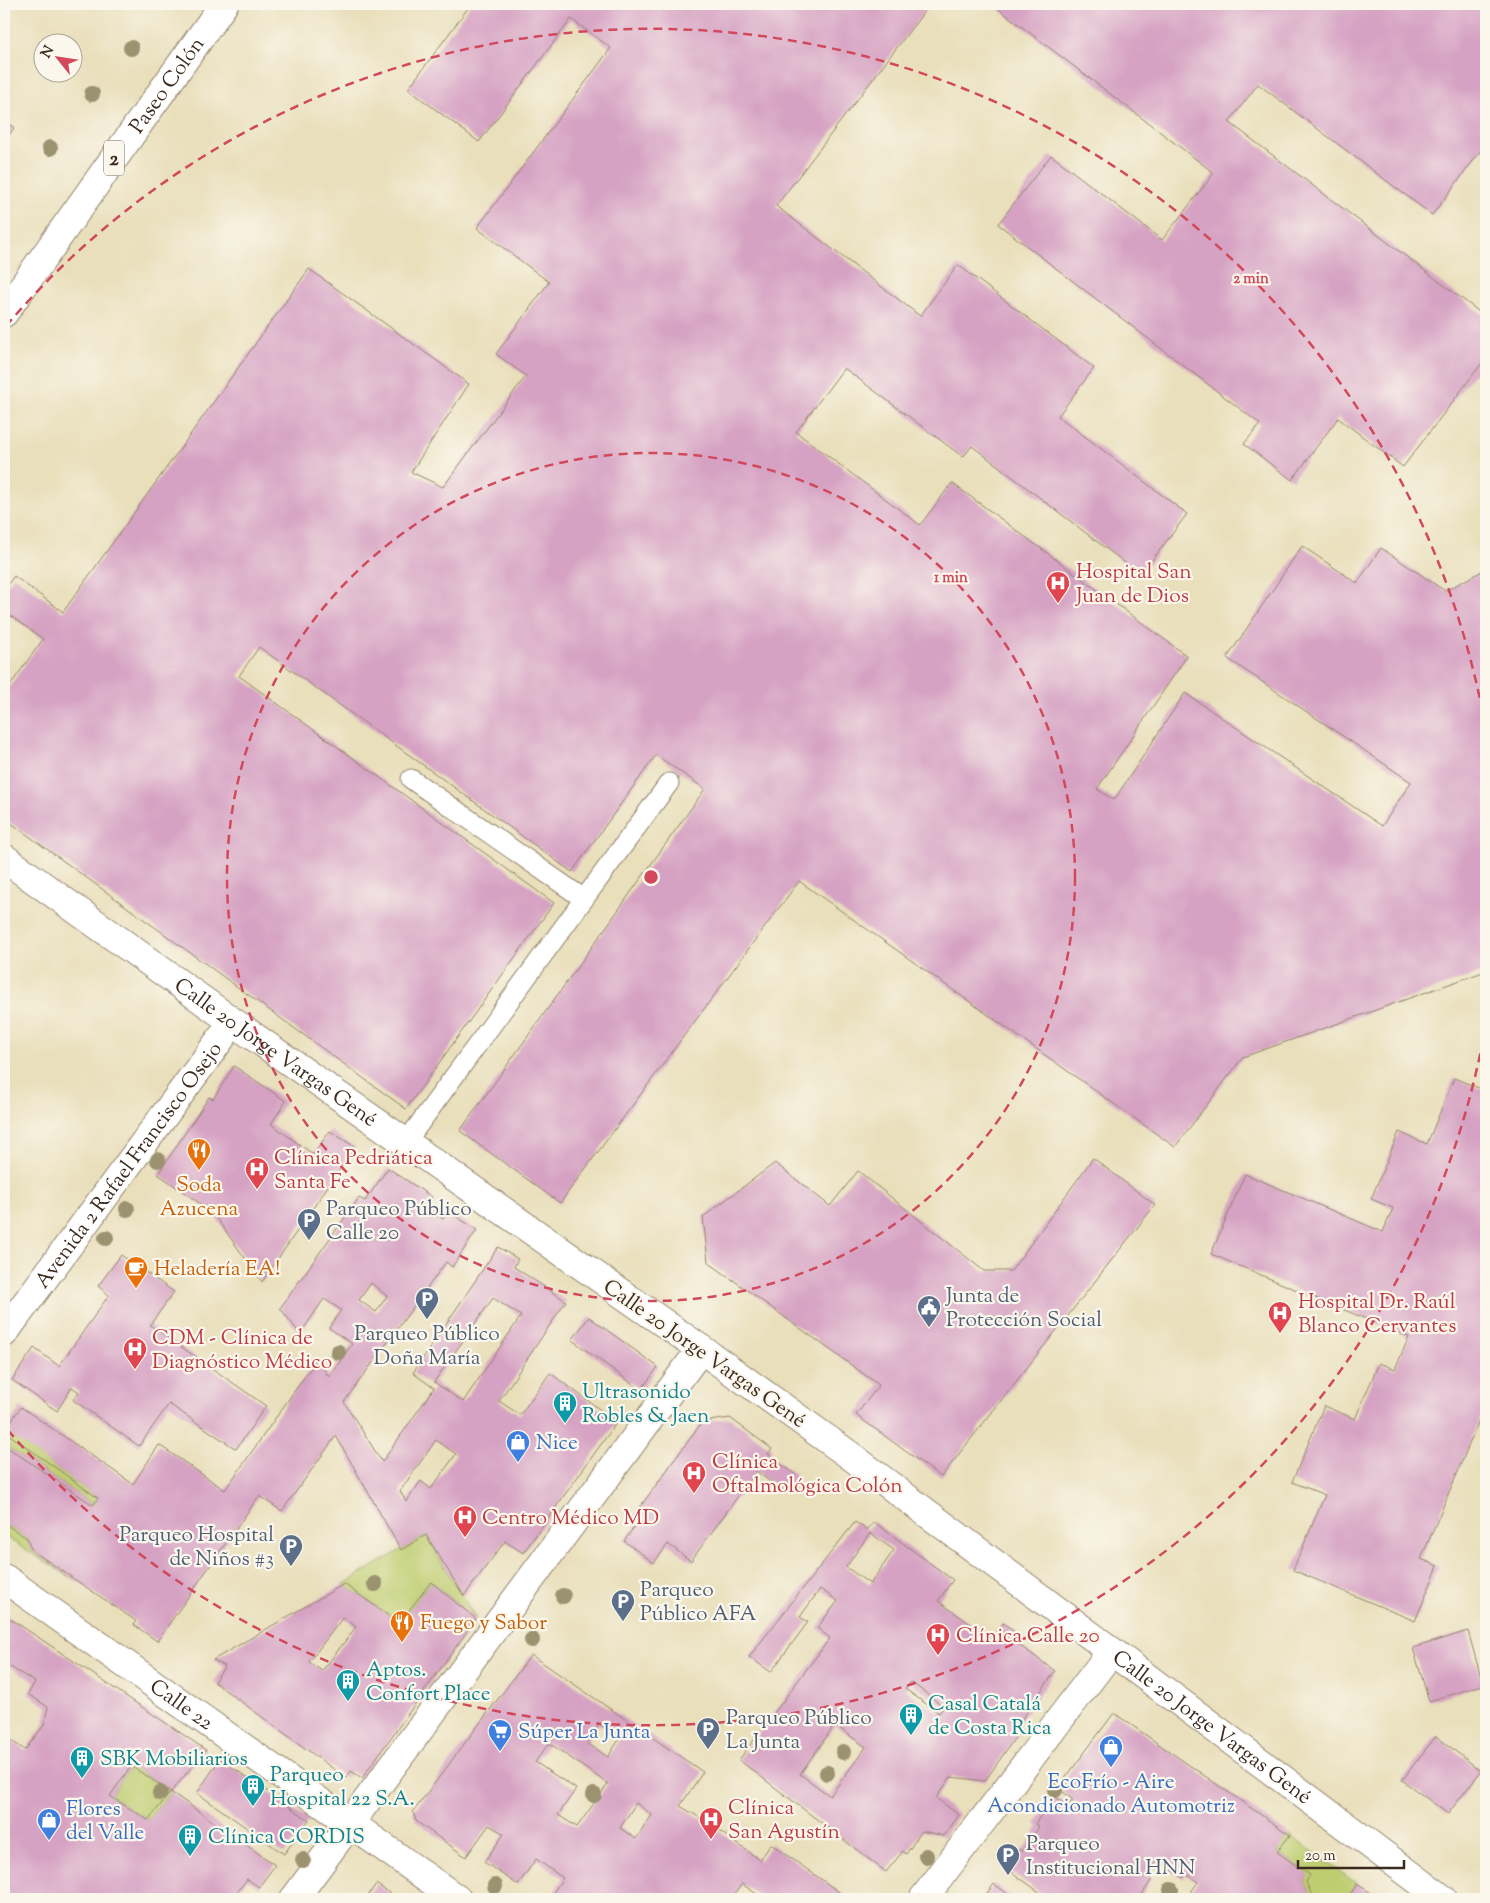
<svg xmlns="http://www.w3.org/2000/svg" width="1490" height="1903" font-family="'Sorts Mill Goudy',serif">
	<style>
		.green { fill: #becd6f; stroke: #7c7c46 }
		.building { fill: #d6a2c3; fill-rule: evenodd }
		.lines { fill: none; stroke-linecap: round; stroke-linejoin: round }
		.service-casing { stroke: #92846c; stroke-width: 21 }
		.minor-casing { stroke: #92846c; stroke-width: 30 }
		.tertiary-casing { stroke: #92846c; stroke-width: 30 }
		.trunk-casing { stroke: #92846c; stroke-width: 30 }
		.service { stroke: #fff; stroke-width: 19 }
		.minor { stroke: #fff; stroke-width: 28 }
		.tertiary { stroke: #fff; stroke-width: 28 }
		.trunk { stroke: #fff; stroke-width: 28 }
		.tree { fill: #9b9270 }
		.ring { fill: none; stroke: #d1495b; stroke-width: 2.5; stroke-dasharray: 9 6 }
		.labels { text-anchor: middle; stroke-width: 4.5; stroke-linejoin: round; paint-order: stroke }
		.shield { fill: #fbf7ec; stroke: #75685c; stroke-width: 1 }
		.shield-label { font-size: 20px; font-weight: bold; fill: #3b2a1e }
		.street-label { font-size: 21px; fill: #3b2a1e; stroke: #fbf7ec }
		.health-label { font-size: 21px; fill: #be3a42; stroke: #fbf7ec; text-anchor: start }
		.food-label { font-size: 21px; fill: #c56008; stroke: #fbf7ec; text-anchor: start }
		.service-label { font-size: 21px; fill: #4e5e75; stroke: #fbf7ec; text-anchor: start }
		.culture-label { font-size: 21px; fill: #0d838f; stroke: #fbf7ec; text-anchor: start }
		.shop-label { font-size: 21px; fill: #366cbe; stroke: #fbf7ec; text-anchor: start }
		.centre { fill: #d1495b; stroke: #fbf7ec; stroke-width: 2.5 }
		.ring-label { font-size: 15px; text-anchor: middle; font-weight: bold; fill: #d1495b; stroke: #fbf7ec; stroke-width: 4.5; stroke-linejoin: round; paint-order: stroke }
	</style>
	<rect width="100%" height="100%" fill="#fbf7ec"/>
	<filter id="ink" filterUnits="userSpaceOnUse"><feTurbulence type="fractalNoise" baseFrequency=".02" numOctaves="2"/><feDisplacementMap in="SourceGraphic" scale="10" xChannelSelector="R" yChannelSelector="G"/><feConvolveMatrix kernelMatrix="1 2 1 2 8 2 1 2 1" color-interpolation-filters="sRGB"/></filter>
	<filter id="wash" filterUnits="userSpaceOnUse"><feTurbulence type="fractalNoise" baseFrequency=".0096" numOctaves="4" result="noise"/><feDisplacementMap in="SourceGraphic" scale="20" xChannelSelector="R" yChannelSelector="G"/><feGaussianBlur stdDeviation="1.12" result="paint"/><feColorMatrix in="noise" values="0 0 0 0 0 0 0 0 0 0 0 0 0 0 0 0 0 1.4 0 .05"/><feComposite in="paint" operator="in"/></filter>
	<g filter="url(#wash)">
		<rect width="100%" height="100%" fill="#e9dfbb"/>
		<g class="green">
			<polygon points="4,1430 98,1498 93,1505 4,1445"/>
			<polygon points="4,1523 28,1539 29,1545 33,1551 78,1582 4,1536"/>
			<polygon points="426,1535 476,1619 431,1582 399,1623 344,1584"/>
			<polygon points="131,1766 171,1792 148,1820 110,1796"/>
			<polygon points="1290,1835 1357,1884 1347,1899 1314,1899 1306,1882 1309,1875 1277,1852"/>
		</g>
		<g id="blocks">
			<g class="building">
				<polygon points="471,4 930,4 776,206 920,316 958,265 1094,368 1058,416 1187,514 1141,575 972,446 963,457 844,368 796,432 920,525 952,483 1187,656 1097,789 1114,800 1185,693 1382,826 1411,782 1227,658 1302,546 1357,583 1381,548 1445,591 1486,569 1486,971 1243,1057 1175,1147 799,881 560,1203 460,1131 705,789 656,755 572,872 259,647 239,676 554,903 406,1109 4,818 4,694 43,639 4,611 4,590 14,576 63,612 309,269 469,384 411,472 443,487 526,376 496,354 549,282 477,228 611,48 571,19 479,142 408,89"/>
				<polygon points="992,4 1486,4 1486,144 1432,215 1258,84 1229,122 1486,317 1486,366 1482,363 1403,467 1338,418 1292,480 1244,444 1260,424 998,224 1051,155 1162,240 1214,173"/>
				<polygon points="4,120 14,128 4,142"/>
				<polygon points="234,1066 286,1101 271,1124 313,1154 330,1131 355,1147 262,1282 212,1212 158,1174 209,1097 213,1099"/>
				<polygon points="1454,1078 1486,1091 1486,1404 1421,1559 1438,1566 1415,1621 1293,1570 1325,1495 1292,1482 1324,1406 1355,1419 1379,1363 1395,1369 1409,1337 1211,1254 1245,1174 1383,1232 1393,1208 1371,1199 1399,1132 1427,1144"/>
				<polygon points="1093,1158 1155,1205 941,1477 856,1415 879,1385 708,1262 703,1217 775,1163 830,1206 858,1171 984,1271 1011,1271"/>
				<path d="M 388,1168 L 432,1197 L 426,1208 L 443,1219 L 448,1211 L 477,1230 L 452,1267 L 446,1262 L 344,1402 L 382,1462 L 434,1388 L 413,1373 L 498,1247 L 518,1259 L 514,1267 L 566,1301 L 499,1401 L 520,1415 L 550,1373 L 617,1422 L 523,1553 L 505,1541 L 464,1596 L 426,1535 L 401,1550 L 336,1436 L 282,1511 L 259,1496 L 157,1641 L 134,1625 L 136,1621 L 33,1551 L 29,1545 L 28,1539 L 4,1523 L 4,1445 L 93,1505 L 98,1498 L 4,1431 L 21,1407 L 133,1484 L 159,1445 L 225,1490 L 317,1359 L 329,1377 L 352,1344 L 329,1328 L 341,1310 L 324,1299 L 300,1334 L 280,1308 L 359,1198 L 365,1201 ZM 371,1283 L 387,1296 L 376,1312 L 359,1300 ZM 493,1298 L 521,1316 L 463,1402 L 434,1382 ZM 436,1440 L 456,1454 L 431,1489 L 421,1481 L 406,1502 L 400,1491 Z"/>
				<polygon points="121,1255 174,1292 150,1325 266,1406 236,1449 169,1404 139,1446 73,1400 79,1392 72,1387 57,1411 12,1380 34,1348 59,1366 109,1295 98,1286"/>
				<polygon points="589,1317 658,1367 641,1390 572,1340"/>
				<polygon points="730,1418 772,1449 768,1454 796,1475 784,1492 756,1471 691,1561 668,1544 654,1563 624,1541 638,1522 632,1518 702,1422"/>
				<path d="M 855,1522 L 867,1530 L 874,1522 L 953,1580 L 938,1601 L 992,1639 L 1003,1623 L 1019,1635 L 1015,1642 L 1055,1671 L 1015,1729 L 1019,1732 L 985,1781 L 951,1777 L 936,1798 L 959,1815 L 944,1836 L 922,1831 L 906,1854 L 903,1851 L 886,1872 L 739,1760 L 830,1638 L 817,1628 L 838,1601 L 820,1589 L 800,1617 L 808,1622 L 771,1672 L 749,1657 ZM 870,1533 L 894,1550 L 870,1584 L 846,1567 ZM 911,1682 L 944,1707 L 939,1713 L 905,1689 ZM 835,1725 L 866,1747 L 830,1796 L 800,1774 Z"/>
				<path d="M 431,1582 L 476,1619 L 362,1778 L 351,1771 L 346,1778 L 214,1682 L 225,1666 L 213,1660 L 344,1584 L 399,1623 ZM 343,1617 L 356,1627 L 322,1671 L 309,1662 Z"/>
				<polygon points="5,1615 206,1750 171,1792 131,1766 110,1796 148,1820 171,1792 275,1865 259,1887 247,1879 232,1899 4,1899 4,1736 25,1750 44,1725 48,1707 28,1694 35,1682 7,1665 4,1669"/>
				<polygon points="1468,1631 1483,1685 1429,1701 1413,1648"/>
				<path d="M 531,1655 L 703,1772 L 680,1806 L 704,1820 L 760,1860 L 771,1844 L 849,1899 L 764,1899 L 742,1884 L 731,1899 L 554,1899 L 550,1897 L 563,1878 L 536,1859 L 518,1885 L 484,1862 L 504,1834 L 489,1825 L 466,1857 L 416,1821 L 413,1812 ZM 599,1724 L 620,1738 L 608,1757 L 587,1743 ZM 549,1743 L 608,1784 L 577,1827 L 558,1815 L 576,1789 L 535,1762 ZM 636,1803 L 652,1815 L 636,1839 L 620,1828 Z"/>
				<polygon points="1114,1713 1290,1835 1277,1852 1310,1875 1306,1882 1314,1899 1186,1899 1198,1882 1186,1874 1183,1878 1158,1860 1147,1876 1152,1879 1141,1896 1146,1899 1049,1899 1006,1868 1019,1849 1022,1852 1039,1827 1035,1824 1054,1796 1068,1806 1073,1800 1058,1788"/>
				<polygon points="1436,1736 1481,1771 1448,1814 1402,1780"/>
				<polygon points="220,1759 309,1820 284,1854 197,1793"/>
				<polygon points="376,1884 398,1899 366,1899"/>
				<polygon points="994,1884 1015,1899 983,1899"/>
				<polygon points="1357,1884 1381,1899 1347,1899"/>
			</g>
		</g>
	</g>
	<g filter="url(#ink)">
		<use href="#blocks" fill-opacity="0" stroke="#92846c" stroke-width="1"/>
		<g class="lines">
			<g class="service-casing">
				<g id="service">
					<polyline points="411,779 584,899"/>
					<polyline points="406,1142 669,783"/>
				</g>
			</g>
			<g class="minor-casing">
				<g id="minor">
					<path id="s1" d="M 4,858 L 233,1022 L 701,1349"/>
					<path id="s2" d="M 4,1333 L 233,1022"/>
					<path id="s3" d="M 4,1578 L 457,1899"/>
					<polyline points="923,1899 1111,1652"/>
				</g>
			</g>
			<g class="tertiary-casing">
				<g id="tertiary">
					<path id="s4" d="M 294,1899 L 701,1349 L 848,1454 L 1443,1899"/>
				</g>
			</g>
			<g class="trunk-casing">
				<g id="trunk">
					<path id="s5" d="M 4,313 L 224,4"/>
				</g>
			</g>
			<use href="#service" class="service"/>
			<use href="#minor" class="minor"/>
			<use href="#tertiary" class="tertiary"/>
			<use href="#trunk" class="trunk"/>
		</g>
		<g class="tree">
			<circle cx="131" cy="48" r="8"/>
			<circle cx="92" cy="94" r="8"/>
			<circle cx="50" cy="148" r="8"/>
			<circle cx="158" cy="1160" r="8"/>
			<circle cx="127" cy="1209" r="8"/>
			<circle cx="106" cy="1238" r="8"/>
			<circle cx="338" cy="1352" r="8"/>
			<circle cx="375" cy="1584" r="8"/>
			<circle cx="563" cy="1596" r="8"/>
			<circle cx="532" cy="1640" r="8"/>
			<circle cx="843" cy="1752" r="8"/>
			<circle cx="827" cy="1773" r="8"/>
			<circle cx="1055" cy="1790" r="8"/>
			<circle cx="160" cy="1793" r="8"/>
			<circle cx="594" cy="1795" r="8"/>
			<circle cx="926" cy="1856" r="8"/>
			<circle cx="303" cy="1860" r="8"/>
			<circle cx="495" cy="1886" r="8"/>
			<circle cx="1171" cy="1890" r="8"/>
		</g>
	</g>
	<g class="ring">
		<circle cx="651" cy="877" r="424"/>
		<path d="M1486 1024A848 848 0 0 1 6 1428M6 326A848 848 0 0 1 1486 730"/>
	</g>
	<defs>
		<g id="hospital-pin" transform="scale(1.25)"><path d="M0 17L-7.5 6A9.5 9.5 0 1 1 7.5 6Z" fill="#e0444e" stroke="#fbf7ec"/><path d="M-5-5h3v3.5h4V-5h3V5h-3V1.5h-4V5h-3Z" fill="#fff"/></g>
		<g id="restaurant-pin" transform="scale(1.25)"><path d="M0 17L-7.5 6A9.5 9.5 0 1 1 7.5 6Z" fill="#e8710a" stroke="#fbf7ec"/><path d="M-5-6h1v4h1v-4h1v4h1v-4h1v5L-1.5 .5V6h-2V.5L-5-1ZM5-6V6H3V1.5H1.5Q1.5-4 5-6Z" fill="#fff"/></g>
		<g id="parking-pin" transform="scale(1.25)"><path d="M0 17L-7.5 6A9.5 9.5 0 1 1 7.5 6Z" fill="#5c6f8a" stroke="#fbf7ec"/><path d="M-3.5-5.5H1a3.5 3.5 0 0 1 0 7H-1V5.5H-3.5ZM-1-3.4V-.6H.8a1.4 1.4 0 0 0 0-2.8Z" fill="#fff"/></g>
		<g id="cafe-pin" transform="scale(1.25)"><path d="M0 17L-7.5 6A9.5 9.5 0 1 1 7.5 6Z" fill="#e8710a" stroke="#fbf7ec"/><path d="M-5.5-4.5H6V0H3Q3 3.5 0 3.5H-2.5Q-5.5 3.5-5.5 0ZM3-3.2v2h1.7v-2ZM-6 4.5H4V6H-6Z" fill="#fff"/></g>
		<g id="civic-pin" transform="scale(1.25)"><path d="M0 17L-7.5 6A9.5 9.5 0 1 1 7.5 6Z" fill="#5c6f8a" stroke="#fbf7ec"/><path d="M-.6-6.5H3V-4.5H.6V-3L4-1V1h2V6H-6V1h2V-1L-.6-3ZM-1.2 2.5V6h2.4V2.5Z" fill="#fff"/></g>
		<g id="building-pin" transform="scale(1.25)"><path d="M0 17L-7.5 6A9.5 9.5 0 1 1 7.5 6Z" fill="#0f9aa8" stroke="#fbf7ec"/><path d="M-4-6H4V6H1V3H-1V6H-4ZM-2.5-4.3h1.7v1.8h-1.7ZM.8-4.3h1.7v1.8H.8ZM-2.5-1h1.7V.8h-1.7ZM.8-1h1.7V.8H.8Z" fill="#fff"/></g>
		<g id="shop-pin" transform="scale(1.25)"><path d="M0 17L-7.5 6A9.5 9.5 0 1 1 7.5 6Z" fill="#3f7fe0" stroke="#fbf7ec"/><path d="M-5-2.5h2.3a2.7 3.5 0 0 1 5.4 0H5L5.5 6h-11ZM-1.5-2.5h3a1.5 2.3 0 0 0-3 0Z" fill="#fff"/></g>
		<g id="supermarket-pin" transform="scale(1.25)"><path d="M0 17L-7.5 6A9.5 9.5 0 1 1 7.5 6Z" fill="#3f7fe0" stroke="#fbf7ec"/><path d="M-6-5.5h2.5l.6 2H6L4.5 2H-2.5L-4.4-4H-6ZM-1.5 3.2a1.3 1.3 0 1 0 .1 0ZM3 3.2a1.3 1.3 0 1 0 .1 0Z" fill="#fff"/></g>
	</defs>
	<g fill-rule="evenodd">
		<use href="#hospital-pin" x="1058" y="583"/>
		<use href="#restaurant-pin" x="199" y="1150"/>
		<use href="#hospital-pin" x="257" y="1169"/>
		<use href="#parking-pin" x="309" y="1220"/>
		<use href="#cafe-pin" x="136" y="1268"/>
		<use href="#parking-pin" x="427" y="1299"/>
		<use href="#civic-pin" x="929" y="1307"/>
		<use href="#hospital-pin" x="1280" y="1313"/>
		<use href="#hospital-pin" x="135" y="1349"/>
		<use href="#building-pin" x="565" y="1403"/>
		<use href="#shop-pin" x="518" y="1442"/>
		<use href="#hospital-pin" x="694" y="1473"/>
		<use href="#hospital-pin" x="465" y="1517"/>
		<use href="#parking-pin" x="291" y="1546"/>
		<use href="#parking-pin" x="623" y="1601"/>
		<use href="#restaurant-pin" x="402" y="1622"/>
		<use href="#hospital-pin" x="938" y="1635"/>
		<use href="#building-pin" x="348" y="1681"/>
		<use href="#building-pin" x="911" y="1715"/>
		<use href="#parking-pin" x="708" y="1729"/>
		<use href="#supermarket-pin" x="500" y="1731"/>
		<use href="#shop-pin" x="1111" y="1747"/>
		<use href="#building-pin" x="82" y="1758"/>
		<use href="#building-pin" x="253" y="1786"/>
		<use href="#hospital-pin" x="711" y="1819"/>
		<use href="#shop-pin" x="49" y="1820"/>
		<use href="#building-pin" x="190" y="1836"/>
		<use href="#parking-pin" x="1008" y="1855"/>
	</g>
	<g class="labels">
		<rect class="shield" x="104" y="140.5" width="20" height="35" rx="4"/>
		<g class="shield-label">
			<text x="114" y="165">2</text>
		</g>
		<g class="street-label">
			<text dy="7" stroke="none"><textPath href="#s5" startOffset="280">Paseo Colón</textPath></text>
			<text dy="7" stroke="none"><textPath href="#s1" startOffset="334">Calle 20 Jorge Vargas Gené</textPath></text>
			<text dy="7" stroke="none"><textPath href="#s2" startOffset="209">Avenida 2 Rafael Francisco Osejo</textPath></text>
			<text transform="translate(705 1353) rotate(35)" y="7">Calle 20 Jorge Vargas Gené</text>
			<text dy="7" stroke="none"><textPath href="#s3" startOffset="218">Calle 22</textPath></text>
			<text dy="7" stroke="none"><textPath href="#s4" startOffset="1320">Calle 20 Jorge Vargas Gené</textPath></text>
		</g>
		<g class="health-label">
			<text x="1076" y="578">Hospital San<tspan x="1076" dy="24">Juan de Dios</tspan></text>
			<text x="274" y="1164">Clínica Pedriática<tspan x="274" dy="24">Santa Fe</tspan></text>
			<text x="1298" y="1308">Hospital Dr. Raúl<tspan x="1298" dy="24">Blanco Cervantes</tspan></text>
			<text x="152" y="1344">CDM - Clínica de<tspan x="152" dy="24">Diagnóstico Médico</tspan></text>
			<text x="712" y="1468">Clínica<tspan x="712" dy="24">Oftalmológica Colón</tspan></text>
			<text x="482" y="1524">Centro Médico MD</text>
			<text x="956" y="1642">Clínica Calle 20</text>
			<text x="728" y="1814">Clínica<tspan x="728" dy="24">San Agustín</tspan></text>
		</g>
		<g class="food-label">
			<text x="199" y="1191" text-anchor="middle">Soda<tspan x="199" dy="24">Azucena</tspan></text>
			<text x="154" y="1275">Heladería EA!</text>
			<text x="420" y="1629">Fuego y Sabor</text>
		</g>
		<g class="service-label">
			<text x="326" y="1215">Parqueo Público<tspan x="326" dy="24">Calle 20</tspan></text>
			<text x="946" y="1302">Junta de<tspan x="946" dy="24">Protección Social</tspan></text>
			<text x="427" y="1340" text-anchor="middle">Parqueo Público<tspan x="427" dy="24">Doña María</tspan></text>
			<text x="274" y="1541" text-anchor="end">Parqueo Hospital<tspan x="274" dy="24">de Niños #3</tspan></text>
			<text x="640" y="1596">Parqueo<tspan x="640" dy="24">Público AFA</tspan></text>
			<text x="726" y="1724">Parqueo Público<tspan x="726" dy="24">La Junta</tspan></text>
			<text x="1026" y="1850">Parqueo<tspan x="1026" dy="24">Institucional HNN</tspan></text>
		</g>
		<g class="culture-label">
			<text x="582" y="1398">Ultrasonido<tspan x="582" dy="24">Robles &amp; Jaen</tspan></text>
			<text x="366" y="1676">Aptos.<tspan x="366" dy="24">Confort Place</tspan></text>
			<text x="928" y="1710">Casal Catalá<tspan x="928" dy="24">de Costa Rica</tspan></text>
			<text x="100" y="1765">SBK Mobiliarios</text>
			<text x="270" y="1781">Parqueo<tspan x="270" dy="24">Hospital 22 S.A.</tspan></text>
			<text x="208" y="1843">Clínica CORDIS</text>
		</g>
		<g class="shop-label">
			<text x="536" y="1449">Nice</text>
			<text x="518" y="1738">Súper La Junta</text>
			<text x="1111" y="1788" text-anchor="middle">EcoFrío - Aire<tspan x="1111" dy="24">Acondicionado Automotriz</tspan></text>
			<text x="66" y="1815">Flores<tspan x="66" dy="24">del Valle</tspan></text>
		</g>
	</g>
	<circle cx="651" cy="877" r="8" class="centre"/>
	<g class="ring-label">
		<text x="1251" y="283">2 min</text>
		<text x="951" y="582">1 min</text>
	</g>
	<rect width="1490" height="1903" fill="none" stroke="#fbf7ec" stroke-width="20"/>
	<g transform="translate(58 58) rotate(300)"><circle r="24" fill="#fbf7ec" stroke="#aea59a"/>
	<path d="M0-4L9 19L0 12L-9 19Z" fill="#d1495b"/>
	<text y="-8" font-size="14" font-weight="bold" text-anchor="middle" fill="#3b2a1e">N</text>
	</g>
	<path d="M1298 1860v8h106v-8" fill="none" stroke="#3b2a1e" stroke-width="2.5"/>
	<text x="1305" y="1860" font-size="15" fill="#3b2a1e" stroke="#fbf7ec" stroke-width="4" paint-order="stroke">20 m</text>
</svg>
